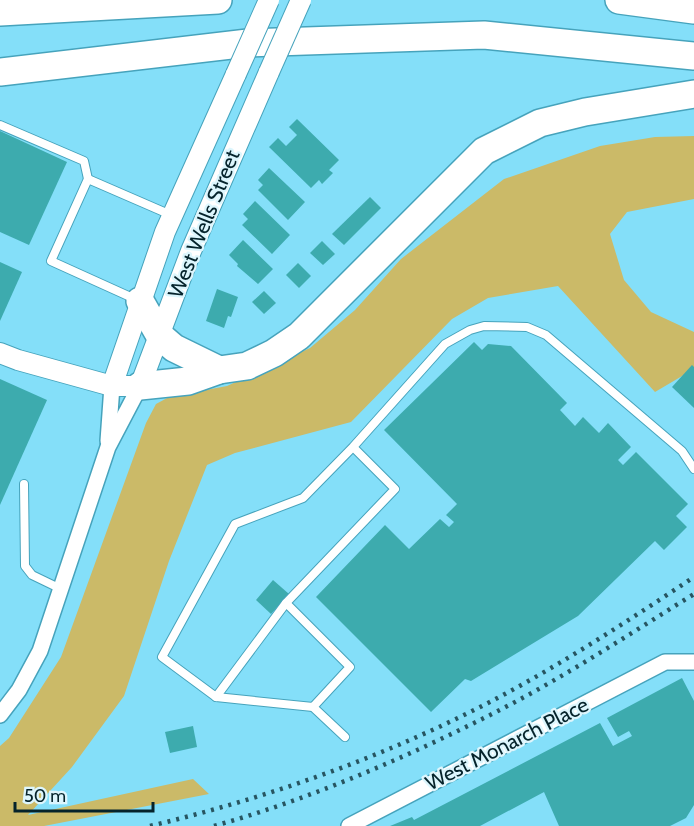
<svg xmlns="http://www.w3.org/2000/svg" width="694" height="826" font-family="Cabin,sans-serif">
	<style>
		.green { fill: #cbba68 }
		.building { fill: #3dabae }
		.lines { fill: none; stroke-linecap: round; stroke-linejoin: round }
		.service-casing { stroke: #46a3bc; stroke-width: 10 }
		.minor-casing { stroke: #46a3bc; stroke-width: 18 }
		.tertiary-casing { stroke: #46a3bc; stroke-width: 22 }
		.motorway-casing { stroke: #46a3bc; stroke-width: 30 }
		.service { stroke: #fff; stroke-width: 8 }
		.minor { stroke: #fff; stroke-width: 15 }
		.tertiary { stroke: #fff; stroke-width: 20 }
		.motorway { stroke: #fff; stroke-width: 27 }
		.rail { stroke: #275561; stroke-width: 4.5; stroke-dasharray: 3 6; stroke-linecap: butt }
		.tertiary-bridge-casing { stroke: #46a3bc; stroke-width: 22; stroke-linecap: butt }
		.tertiary-bridge { stroke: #fff; stroke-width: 20 }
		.labels { text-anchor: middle; stroke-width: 4.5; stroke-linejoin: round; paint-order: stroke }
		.street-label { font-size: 21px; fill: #05232b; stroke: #ddf6fd }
	</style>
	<rect width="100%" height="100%" fill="#84dff9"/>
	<polygon class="green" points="694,136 694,199 627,212 610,234 624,280 651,312 694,332 694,369 655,392 558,286 488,298 452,319 351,422 235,453 207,465 169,561 124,696 72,767 28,815 193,779 209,794 44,826 0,826 0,746 9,738 61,657 146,423 156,404 169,397 227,386 310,348 355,310 401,259 504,179 600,146 655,137"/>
	<g class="building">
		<polygon points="297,119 339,160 329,170 333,173 322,184 319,180 311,188 269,147 278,138 286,146 297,135 289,127"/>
		<polygon points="0,131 67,162 29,245 0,232"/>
		<polygon points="269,168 305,202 288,220 258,190 263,185 258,180"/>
		<polygon points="370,197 381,208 344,245 332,234"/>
		<polygon points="255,201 290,235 272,254 242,225 248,219 243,214"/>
		<polygon points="243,240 273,269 258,284 237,266 238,264 229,255"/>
		<polygon points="322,241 335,254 323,265 310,253"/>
		<polygon points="0,262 22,272 0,321"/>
		<polygon points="298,263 311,276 299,288 286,275"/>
		<polygon points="217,289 238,297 231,317 228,316 224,328 206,321"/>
		<polygon points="264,291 276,303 264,314 252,302"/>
		<polygon points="474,342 482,350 488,344 511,346 567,403 560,410 575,426 583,417 599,433 608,423 631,447 618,460 623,465 636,452 688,504 676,516 687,527 664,550 655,541 578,616 471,681 465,679 431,712 316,597 385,525 409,549 440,519 449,527 454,522 446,515 457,504 384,430"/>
		<polygon points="692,365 694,367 694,408 672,387"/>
		<polygon points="0,379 47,400 0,505"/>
		<polygon points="273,580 289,594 271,614 256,600"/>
		<polygon points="682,678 694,701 694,805 686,818 670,826 559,826 544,792 480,826 390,826 412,817 414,820 600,723 613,746 632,736 629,731 618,737 607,718"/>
		<polygon points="193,726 197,747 170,753 165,732"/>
	</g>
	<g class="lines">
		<g class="service-casing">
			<g id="service">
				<polyline points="0,125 84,161 88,179"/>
				<polyline points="135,299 51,261 88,179 171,215"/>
				<polyline points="353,447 395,489 286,603 216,697 162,657 235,524 303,498 353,447 445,344 470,330 484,326 527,327 546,335 682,451 694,469"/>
				<polyline points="24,484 25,566 32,575 61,589"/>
				<polyline points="216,697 313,707 350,667 286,603"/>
				<polyline points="313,707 345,737"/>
			</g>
		</g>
		<g class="minor-casing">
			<g id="minor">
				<polyline points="108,441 112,386"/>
				<polyline points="0,715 19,690 40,651 108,447 140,386"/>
				<polyline points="349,826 665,662 694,662"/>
			</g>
		</g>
		<g class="tertiary-casing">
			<g id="tertiary">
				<polyline points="0,353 18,360 112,386 140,386 191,251 269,72"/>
				<polyline points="112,386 165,232 236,74"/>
			</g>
		</g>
		<g class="motorway-casing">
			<g id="motorway">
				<polyline points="619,0 694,10"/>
				<polyline points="0,12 218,0"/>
				<polyline points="0,72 248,43 484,35 694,56"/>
				<polyline points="140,301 160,336 174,348 219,370"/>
				<polyline points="140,386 188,381 219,370 247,366 274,353 299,336 484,151 540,123 585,112 694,94"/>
			</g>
		</g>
		<use href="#service" class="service"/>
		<use href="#minor" class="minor"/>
		<use href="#tertiary" class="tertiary"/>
		<use href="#motorway" class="motorway"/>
		<g class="rail">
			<path d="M 150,826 C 267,798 381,758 488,703 C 559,666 628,621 694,577"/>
			<path d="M 214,826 C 310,799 405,758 494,713 C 563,678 628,635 694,594"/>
		</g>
		<g class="tertiary-bridge-casing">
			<g id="tertiary-bridge">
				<polyline points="269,72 301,0"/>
				<polyline points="236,74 269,0"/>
			</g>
		</g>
		<use href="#tertiary-bridge" class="tertiary-bridge"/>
	</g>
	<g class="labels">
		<g class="street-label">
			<text transform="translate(204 224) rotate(-68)" y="7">West Wells Street</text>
			<text transform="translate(507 744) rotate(-27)" y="7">West Monarch Place</text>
		</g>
	</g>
	<path d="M15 802v9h138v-9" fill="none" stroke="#05232b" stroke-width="3"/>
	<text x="24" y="802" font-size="18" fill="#05232b" stroke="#ddf6fd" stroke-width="4.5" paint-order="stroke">50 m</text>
</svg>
